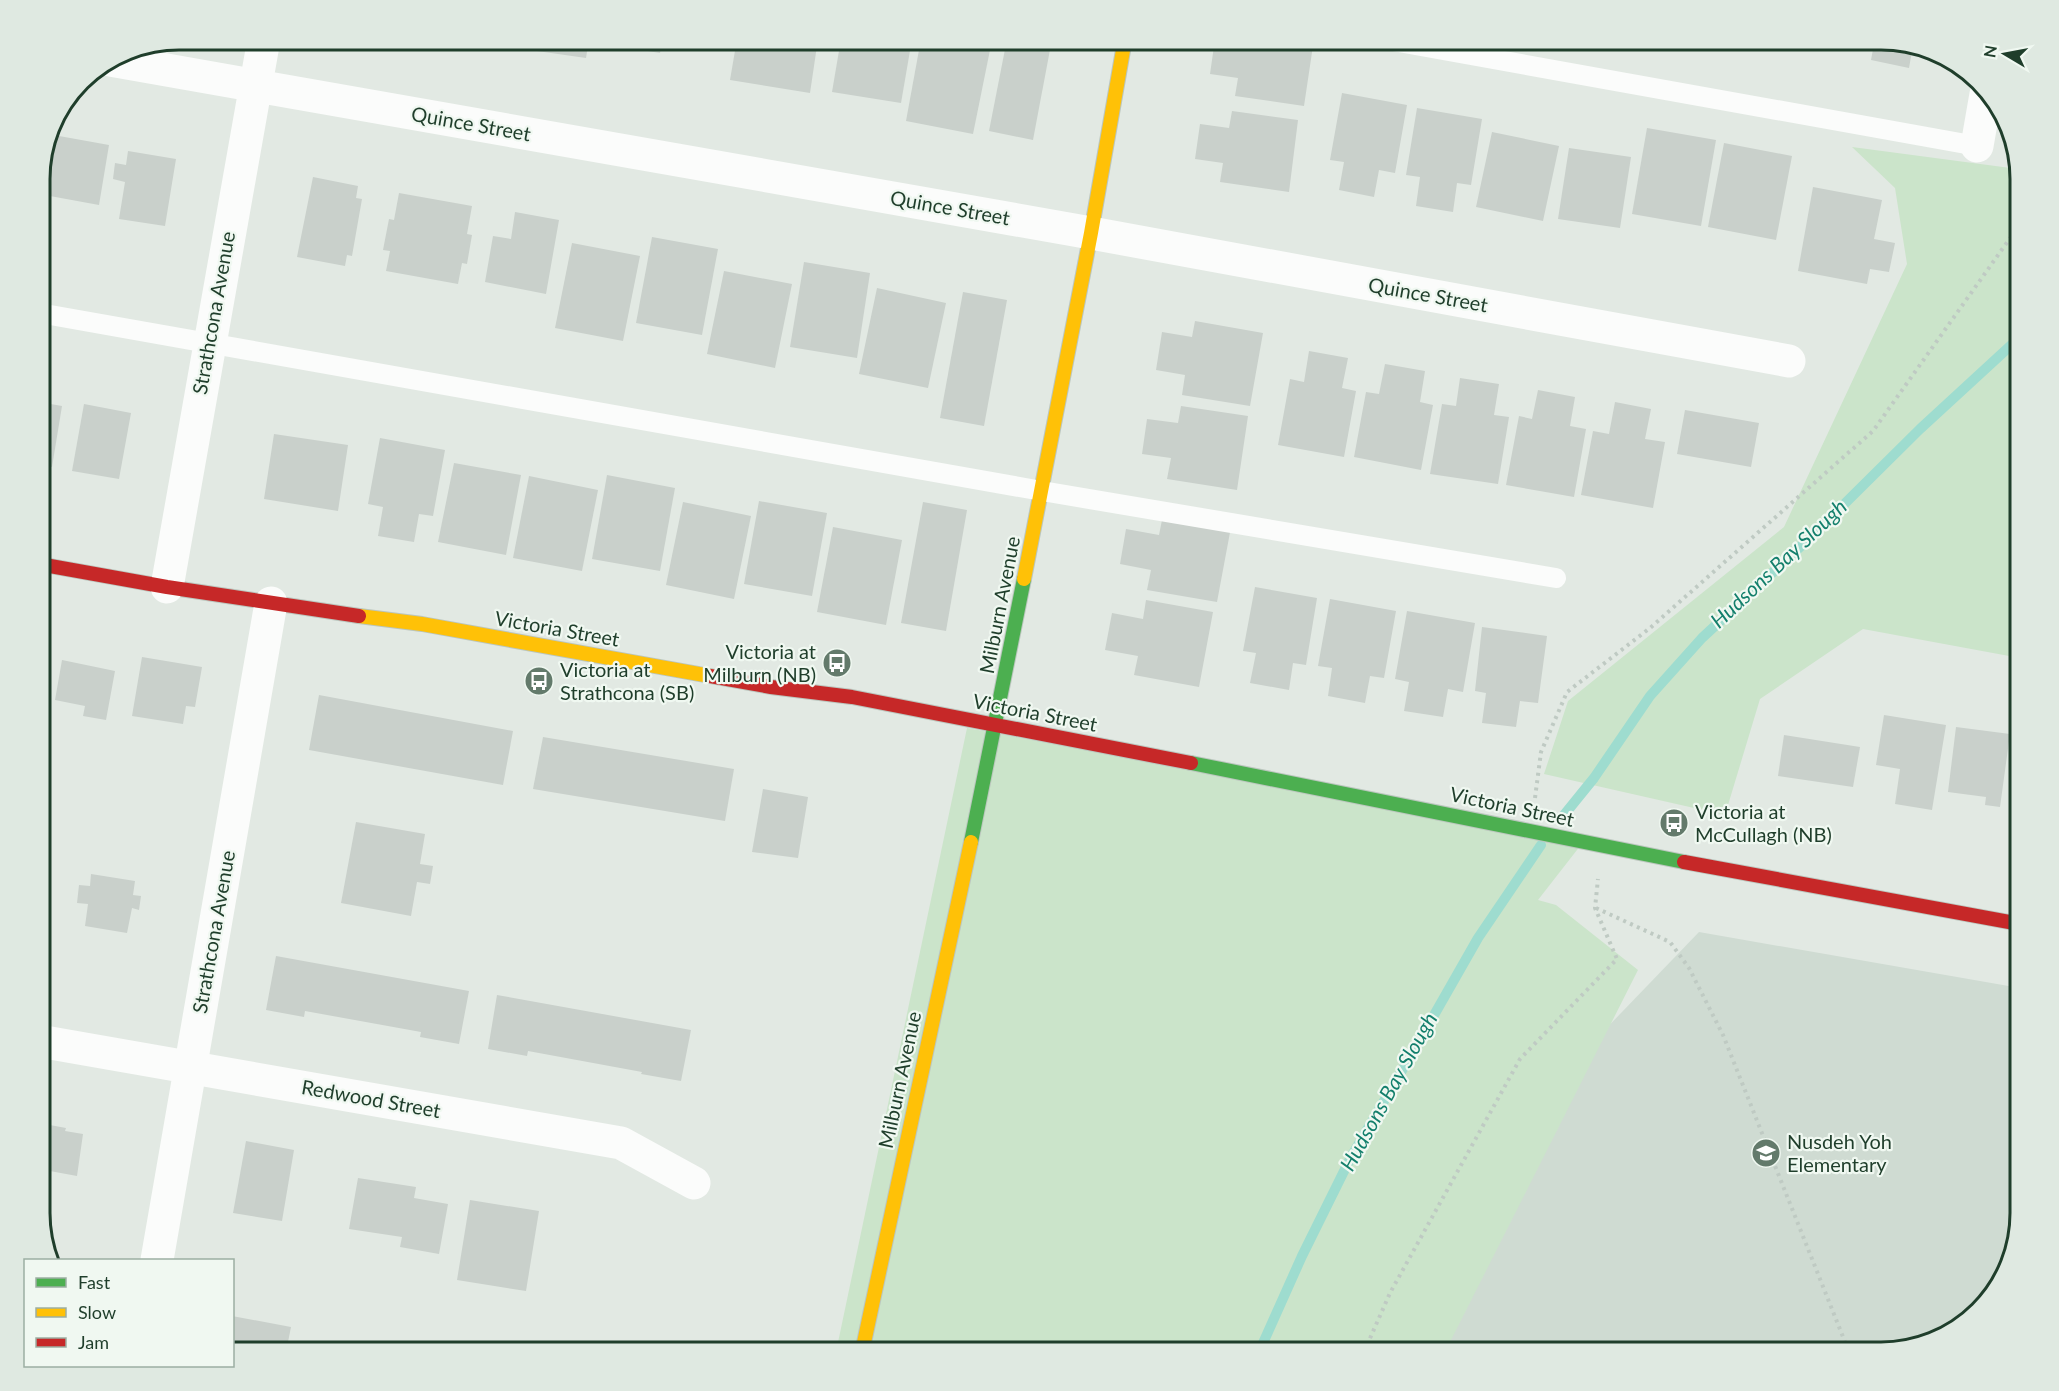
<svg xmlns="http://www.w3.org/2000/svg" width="2059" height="1391" font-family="Lato,sans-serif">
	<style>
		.built { fill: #cfdbd2 }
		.green { fill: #cbe4ca }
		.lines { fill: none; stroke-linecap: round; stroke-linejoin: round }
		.stream { stroke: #9edccf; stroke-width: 10 }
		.building { fill: #c9d0cb }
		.fast-casing { stroke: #bbc6be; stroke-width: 16 }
		.slow-casing { stroke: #bbc6be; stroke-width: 16 }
		.jam-casing { stroke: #bbc6be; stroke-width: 16 }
		.path { stroke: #bfcac3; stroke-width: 4; stroke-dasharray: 3 4.5; stroke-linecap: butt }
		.lane { stroke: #fbfcfb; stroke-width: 20 }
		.street { stroke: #fbfcfb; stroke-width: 33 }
		.fast { stroke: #4caf50; stroke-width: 14 }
		.slow { stroke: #ffc107; stroke-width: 14 }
		.jam { stroke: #c62828; stroke-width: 14 }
		.labels { text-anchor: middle; stroke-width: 4.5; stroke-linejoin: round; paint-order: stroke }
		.street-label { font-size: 20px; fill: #1f3e2b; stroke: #f0f8f1 }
		.poi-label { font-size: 20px; fill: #1f3e2b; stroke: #f0f8f1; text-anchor: start }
		.water-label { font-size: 21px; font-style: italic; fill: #137f6c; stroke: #f0f8f1 }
		.rim { fill: none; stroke: #1f3e2b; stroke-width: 3 }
	</style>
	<rect width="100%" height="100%" fill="#e2e9e3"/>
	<polygon class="built" points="1699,932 2020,988 2020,1213 1996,1290 1942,1337 1881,1352 1408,1352 1544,1093"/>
	<g class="green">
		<polygon points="1852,147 2018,169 2020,178 2020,658 1863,629 1760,699 1725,815 1544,774 1568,701 1784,527 1907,264 1895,188"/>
		<polygon points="967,728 1584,841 1538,900 1556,905 1638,970 1445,1352 836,1352"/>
	</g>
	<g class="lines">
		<g class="stream">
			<polyline points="1564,815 1594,778 1650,696 1702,638 1814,534 1920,429 2020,337"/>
			<polyline points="1259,1352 1302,1256 1351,1157 1417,1045 1478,938 1541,845"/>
		</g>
	</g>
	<g class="building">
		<polygon points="532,39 589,39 586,58 530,50"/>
		<polygon points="606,39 663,39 660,53 605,44"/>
		<polygon points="737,39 818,39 810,93 730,80"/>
		<polygon points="841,39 912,39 901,103 832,92"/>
		<polygon points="921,39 936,39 990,50 973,134 906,121"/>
		<polygon points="1007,39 1052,39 1033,140 989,131"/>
		<polygon points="1215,39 1246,43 1246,39 1314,39 1304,106 1235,96 1238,78 1210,74"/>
		<polygon points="1854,39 1880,39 1917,50 1912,51 1909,68 1871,60 1874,44"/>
		<polygon points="1342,93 1407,105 1395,173 1379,170 1374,197 1339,190 1344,162 1330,160"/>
		<polygon points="1417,108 1482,119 1471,185 1457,183 1453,212 1416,206 1420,177 1406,175"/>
		<polygon points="1232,111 1298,120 1289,192 1220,182 1223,163 1195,159 1200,124 1229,128"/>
		<polygon points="1647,128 1716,140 1701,226 1632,214"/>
		<polygon points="1492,132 1559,146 1543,221 1476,207"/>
		<polygon points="48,134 109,145 99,205 39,194 39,170"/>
		<polygon points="1724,143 1792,156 1776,240 1708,227"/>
		<polygon points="1569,148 1631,157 1620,228 1558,219"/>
		<polygon points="128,151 176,159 165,226 119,219 125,182 113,179 115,163 126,165"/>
		<polygon points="313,177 358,186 356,198 362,199 352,256 347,255 345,266 297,257"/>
		<polygon points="1813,187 1882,200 1874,239 1895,243 1889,272 1870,269 1867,284 1798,271"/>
		<polygon points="399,193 472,206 467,234 472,235 467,264 462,263 458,284 386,271 390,251 383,250 389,219 394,220"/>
		<polygon points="515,212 559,220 546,294 485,282 493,236 511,239"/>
		<polygon points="652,237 718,249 702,335 636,323"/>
		<polygon points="572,243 640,256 623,341 555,328"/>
		<polygon points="804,262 870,273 857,358 790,347"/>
		<polygon points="724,271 792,284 775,368 707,354"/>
		<polygon points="877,288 946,303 928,388 859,374"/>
		<polygon points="963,292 1007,300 984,426 940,418"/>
		<polygon points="1195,321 1263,333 1250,406 1182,395 1185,375 1156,370 1162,332 1192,337"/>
		<polygon points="1309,351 1348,358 1342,388 1356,391 1344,457 1278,445 1290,379 1304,382"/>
		<polygon points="1385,364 1425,371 1420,402 1433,405 1421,470 1354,457 1366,392 1379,394"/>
		<polygon points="1460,378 1499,384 1494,415 1509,417 1498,484 1430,474 1442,404 1456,406"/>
		<polygon points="1538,390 1575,397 1570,426 1586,429 1574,497 1506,485 1519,416 1532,419"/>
		<polygon points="39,402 62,406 52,467 39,465"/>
		<polygon points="1615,402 1651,409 1645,439 1665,442 1653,508 1581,495 1593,431 1609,434"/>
		<polygon points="84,404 131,413 119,479 72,471"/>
		<polygon points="1181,406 1248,416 1237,490 1167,479 1171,458 1142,454 1147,419 1178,423"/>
		<polygon points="1685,410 1759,423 1751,467 1677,454"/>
		<polygon points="274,434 348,445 338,511 264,499"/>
		<polygon points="380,438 445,450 433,516 419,514 414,542 378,536 383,507 368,504"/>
		<polygon points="454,463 521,475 506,555 438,542"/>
		<polygon points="607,475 675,488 660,571 592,559"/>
		<polygon points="529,476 598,490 582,571 513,558"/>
		<polygon points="759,501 827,513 812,596 744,584"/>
		<polygon points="683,502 751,516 734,599 666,585"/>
		<polygon points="923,502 967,510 946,631 901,623"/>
		<polygon points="1163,515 1231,527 1217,602 1147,590 1151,570 1120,564 1126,529 1159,535"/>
		<polygon points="833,527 902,540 886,625 817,612"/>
		<polygon points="1255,587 1317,598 1306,665 1293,663 1289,690 1250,683 1256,653 1243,651"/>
		<polygon points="1330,599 1396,611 1384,678 1370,676 1365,703 1328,696 1332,668 1318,666"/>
		<polygon points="1146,600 1213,612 1199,687 1134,675 1138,656 1105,650 1112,613 1143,619"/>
		<polygon points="1407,611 1475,623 1463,692 1448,689 1443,717 1404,711 1409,682 1395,679"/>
		<polygon points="1482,627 1547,636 1538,703 1520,701 1516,727 1482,723 1486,693 1475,691"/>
		<polygon points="142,657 202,667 195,707 186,706 183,724 132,716"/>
		<polygon points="62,660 115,671 106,720 83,716 85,706 55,700"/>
		<polygon points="319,695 513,731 503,785 309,750"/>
		<polygon points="1884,715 1946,725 1932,810 1895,804 1900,769 1876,765"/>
		<polygon points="1956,727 2010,734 2000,807 1985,805 1986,797 1948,792"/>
		<polygon points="1784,735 1860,747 1853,787 1778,776"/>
		<polygon points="543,737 734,769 725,821 533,789"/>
		<polygon points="763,789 808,797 798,858 752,852"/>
		<polygon points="356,822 425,834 420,864 433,866 430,884 417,882 411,916 341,903"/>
		<polygon points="91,874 135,881 133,895 141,896 139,910 132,908 127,933 85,926 88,904 77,903 79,885 90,886"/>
		<polygon points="276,956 469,991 459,1044 420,1037 421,1032 305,1011 304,1017 266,1010"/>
		<polygon points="497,995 691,1030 681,1081 641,1074 642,1072 528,1051 527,1056 488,1049"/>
		<polygon points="39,1123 66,1128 65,1131 83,1134 77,1176 39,1169"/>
		<polygon points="246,1141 294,1150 282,1221 233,1213"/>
		<polygon points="358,1178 416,1187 414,1198 448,1204 439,1254 400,1247 402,1237 349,1229"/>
		<polygon points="470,1200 539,1211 526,1291 457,1280"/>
		<polygon points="232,1316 291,1327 286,1352 232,1352"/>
		<polygon points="451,1347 476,1351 476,1352 450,1352"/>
	</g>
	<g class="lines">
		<g class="fast-casing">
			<g id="fast">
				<polyline points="1191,763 1684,862"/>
				<polyline points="971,842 1024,579"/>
			</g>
		</g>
		<g class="slow-casing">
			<g id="slow">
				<polyline points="1024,579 1091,233 1125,39"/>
				<polyline points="359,616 422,624 710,676"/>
				<polyline points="862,1352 971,842"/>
			</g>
		</g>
		<g class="jam-casing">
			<g id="jam">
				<polyline points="39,564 167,587 359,616"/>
				<polyline points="710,676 771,687 852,697 1191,763"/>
				<polyline points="1684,862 2020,924"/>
			</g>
		</g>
		<g class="path">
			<polyline points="1535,798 1541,752 1567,692 1650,628 1873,431 2013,234 2020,229"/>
			<polyline points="1596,908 1670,942 1689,968 1723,1035 1849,1352"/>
			<polyline points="1364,1352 1390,1293 1520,1059 1617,959 1595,908 1598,879"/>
		</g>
		<g class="lane">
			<polyline points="1382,39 1977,146"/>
			<polyline points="39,313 1042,491 1556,578"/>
		</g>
		<g class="street">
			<polyline points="110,60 1091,233 1789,361"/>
			<polyline points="1977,146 1986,94"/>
			<polyline points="167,587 264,39"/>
			<polyline points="39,1041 621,1143 694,1183"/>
			<polyline points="157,1260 271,603"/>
		</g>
		<use href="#fast" class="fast"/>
		<use href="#slow" class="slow"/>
		<use href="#jam" class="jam"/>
	</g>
	<defs>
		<g id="bus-disc" transform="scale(1.5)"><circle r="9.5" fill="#637a6b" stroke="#f0f8f1"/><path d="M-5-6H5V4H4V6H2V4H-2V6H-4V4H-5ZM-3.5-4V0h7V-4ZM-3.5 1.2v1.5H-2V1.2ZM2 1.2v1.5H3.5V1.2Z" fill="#fff"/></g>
		<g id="school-disc" transform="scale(1.5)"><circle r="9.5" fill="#637a6b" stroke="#f0f8f1"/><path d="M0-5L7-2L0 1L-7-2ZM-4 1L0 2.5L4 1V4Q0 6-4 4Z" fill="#fff"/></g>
	</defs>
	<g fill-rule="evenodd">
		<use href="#bus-disc" x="837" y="663"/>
		<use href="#bus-disc" x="539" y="681"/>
		<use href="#bus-disc" x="1674" y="823"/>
		<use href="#school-disc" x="1766" y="1153"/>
	</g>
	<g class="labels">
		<g class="street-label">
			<text transform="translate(471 124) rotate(10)" y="7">Quince Street</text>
			<text transform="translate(950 208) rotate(10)" y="7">Quince Street</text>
			<text transform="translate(1428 295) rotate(10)" y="7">Quince Street</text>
			<text transform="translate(214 313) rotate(-80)" y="7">Strathcona Avenue</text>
			<text transform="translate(1000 605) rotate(-79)" y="7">Milburn Avenue</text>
			<text transform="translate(557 629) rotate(10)" y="7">Victoria Street</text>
			<text transform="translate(1035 713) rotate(11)" y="7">Victoria Street</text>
			<text transform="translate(1512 807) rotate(12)" y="7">Victoria Street</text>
			<text transform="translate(214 932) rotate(-80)" y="7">Strathcona Avenue</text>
			<text transform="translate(900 1080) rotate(-78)" y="7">Milburn Avenue</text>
			<text transform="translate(371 1099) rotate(10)" y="7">Redwood Street</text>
		</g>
		<g class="poi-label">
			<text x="816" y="659" text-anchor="end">Victoria at<tspan x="816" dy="23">Milburn (NB)</tspan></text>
			<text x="560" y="677">Victoria at<tspan x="560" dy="23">Strathcona (SB)</tspan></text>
			<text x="1695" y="819">Victoria at<tspan x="1695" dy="23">McCullagh (NB)</tspan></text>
			<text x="1787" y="1149">Nusdeh Yoh<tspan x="1787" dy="23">Elementary</tspan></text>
		</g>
		<g class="water-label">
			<text transform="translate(1779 564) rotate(-43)" y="7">Hudsons Bay Slough</text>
			<text transform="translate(1389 1092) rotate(-61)" y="7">Hudsons Bay Slough</text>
		</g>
	</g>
	<path d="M0 0H2059V1391H0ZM179 50H1881A129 129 0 0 1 2010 179V1213A129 129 0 0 1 1881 1342H179A129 129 0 0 1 50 1213V179A129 129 0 0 1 179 50Z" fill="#dfe9e1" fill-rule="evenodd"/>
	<path class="rim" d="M179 50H1881A129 129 0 0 1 2010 179V1213A129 129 0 0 1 1881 1342H179A129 129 0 0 1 50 1213V179A129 129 0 0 1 179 50Z"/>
	<rect x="24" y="1259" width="210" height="108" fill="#f0f8f1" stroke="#9caea2" stroke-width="1.5"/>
	<rect x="36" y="1278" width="30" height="9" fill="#4caf50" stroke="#9caea2" stroke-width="1.5"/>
	<text x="78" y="1289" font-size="18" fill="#1f3e2b">Fast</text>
	<rect x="36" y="1308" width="30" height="9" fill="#ffc107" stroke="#9caea2" stroke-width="1.5"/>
	<text x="78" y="1319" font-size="18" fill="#1f3e2b">Slow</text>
	<rect x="36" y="1338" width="30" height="9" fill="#c62828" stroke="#9caea2" stroke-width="1.5"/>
	<text x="78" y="1349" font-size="18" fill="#1f3e2b">Jam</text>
	<g transform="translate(2005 54) rotate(280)" stroke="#f0f8f1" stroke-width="4.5" paint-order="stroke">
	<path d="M0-4.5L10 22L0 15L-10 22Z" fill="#1f3e2b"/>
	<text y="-9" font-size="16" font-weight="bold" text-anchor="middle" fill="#1f3e2b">N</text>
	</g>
</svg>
